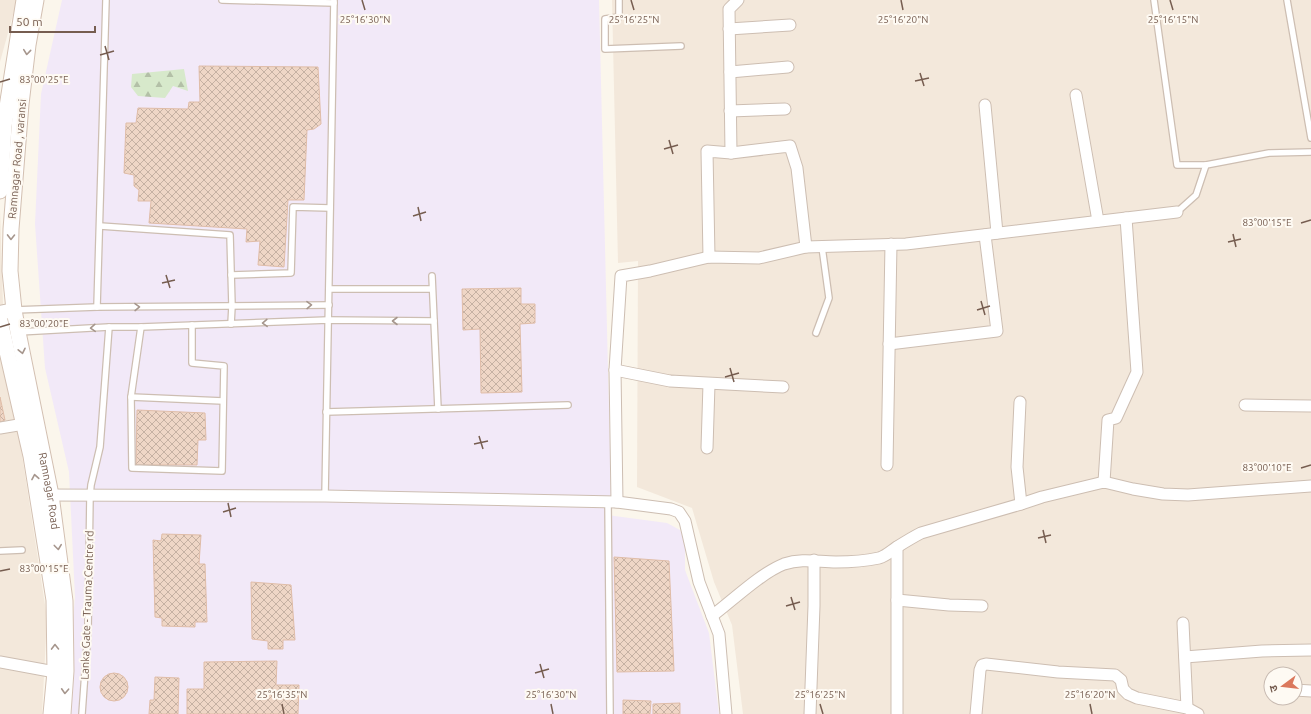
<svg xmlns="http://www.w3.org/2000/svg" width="1311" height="714" font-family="Ubuntu,'Noto Sans Devanagari',sans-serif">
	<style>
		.residential { fill: #f3e8db; fill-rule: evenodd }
		.education { fill: #f2e9f8 }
		.forest { fill: url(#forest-firs) }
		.building { fill: url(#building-cross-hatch); stroke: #e0bda8 }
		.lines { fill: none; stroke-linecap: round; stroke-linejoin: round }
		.service-casing { stroke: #cdbeb2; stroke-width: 8 }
		.minor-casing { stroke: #cdbeb2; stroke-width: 13 }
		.tertiary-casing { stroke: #cdbeb2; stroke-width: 16 }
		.secondary-casing { stroke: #d3c0b2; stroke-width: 17 }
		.service { stroke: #fff; stroke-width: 5.5 }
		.minor { stroke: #fff; stroke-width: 11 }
		.tertiary { stroke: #fff; stroke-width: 14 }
		.secondary { stroke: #fff; stroke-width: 15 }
		.oneway { stroke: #a6968d }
		.ticks { fill: none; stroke: #765d50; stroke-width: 1.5 }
		.labels { text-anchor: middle; stroke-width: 4; stroke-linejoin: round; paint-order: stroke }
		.street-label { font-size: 11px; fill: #765d50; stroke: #fefaf3 }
		.ticks-label { font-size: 10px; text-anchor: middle; fill: #765d50; stroke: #fefaf3; stroke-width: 4; stroke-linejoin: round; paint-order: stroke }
	</style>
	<defs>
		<pattern id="forest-firs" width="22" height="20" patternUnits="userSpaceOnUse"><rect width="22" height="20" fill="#d7e9cb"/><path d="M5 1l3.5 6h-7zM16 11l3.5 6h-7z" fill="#b3c0a7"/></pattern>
		<pattern id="building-cross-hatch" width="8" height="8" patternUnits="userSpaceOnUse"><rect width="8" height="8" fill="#efd6c6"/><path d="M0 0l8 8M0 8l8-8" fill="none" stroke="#c6b1a3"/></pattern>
	</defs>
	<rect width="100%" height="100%" fill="#fbf6ec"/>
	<g class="residential">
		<polygon points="0,0 17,0 0,62"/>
		<path d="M 612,0 L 1311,0 L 1311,714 L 743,714 L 732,625 L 714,582 L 692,508 L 637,487 L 638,261 L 618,263 ZM 1271,674 L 1295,674 L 1295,698 L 1271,698 Z"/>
		<polygon points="0,209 4,337 47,618 42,714 0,714"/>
	</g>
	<polygon class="education" points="62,0 599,0 611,493 607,515 667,523 680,530 685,542 685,570 709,633 719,714 65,714 75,597 69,472 45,368 35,224 41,94"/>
	<polygon class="forest" points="184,69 188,91 173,86 165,98 138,96 131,87 132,74"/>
	<g class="building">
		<polygon points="199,66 318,67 321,124 314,129 307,130 304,200 288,200 284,267 258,265 260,241 246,242 247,229 149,223 151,201 138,201 139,190 134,186 134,175 124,173 126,123 136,123 138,108 188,109 189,102 200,102"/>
		<polygon points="521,288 521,304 535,304 535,323 520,324 522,392 481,393 480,329 463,330 462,289"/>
		<polygon points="0,397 5,420 0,422"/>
		<polygon points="137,410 205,413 206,440 198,440 197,465 136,465"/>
		<polygon points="162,534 201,535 199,564 205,564 207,622 195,622 195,627 162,626 162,618 155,617 153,540 161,541"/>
		<polygon points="614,557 669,561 674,671 617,672"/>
		<polygon points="251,582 291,585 295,640 283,640 283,649 268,649 268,641 252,639"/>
		<polygon points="277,661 276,685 299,685 298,714 187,714 187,689 204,689 204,662"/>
		<circle cx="114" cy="687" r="14"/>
		<polygon points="155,677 179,678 178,714 149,714 150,700 154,700"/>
		<polygon points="623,700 651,701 650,714 623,714"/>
		<polygon points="680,703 680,714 653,714 653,704"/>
	</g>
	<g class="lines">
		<g class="service-casing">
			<g id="service">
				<polyline points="222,0 334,3"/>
				<polyline points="619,0 619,17 605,19 605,49 681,46"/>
				<polyline points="1154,0 1177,165 1206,165"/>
				<polyline points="1287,0 1311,138"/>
				<polyline points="1177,212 1196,195 1206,165 1269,153 1311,152"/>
				<polyline points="100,226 230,235 232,306 231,324"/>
				<polyline points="231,275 291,273 293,207 330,208"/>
				<polyline points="432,276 438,409"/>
				<polyline points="329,289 432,289"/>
				<polyline points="97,307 106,0"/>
				<polyline points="14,310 97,307 329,305"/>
				<polyline points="141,327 131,397 132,468 222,471 224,366 192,363 192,325"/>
				<polyline points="19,332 109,327 141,327 328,320 434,321"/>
				<polyline points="816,333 829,298 822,247"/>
				<polyline points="131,397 223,401"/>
				<polyline points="326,412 568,405"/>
				<polyline points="325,496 334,0"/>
				<polyline points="608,502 610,714"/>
				<polyline points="0,551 22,550"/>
				<polyline points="82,714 88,630 90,496 91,485 100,447 109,327"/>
			</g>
		</g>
		<g class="minor-casing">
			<g id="minor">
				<polyline points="729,29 790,25"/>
				<polyline points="730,72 788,67"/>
				<polyline points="1076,95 1098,221"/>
				<polyline points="985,105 997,233"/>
				<polyline points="730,111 785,109"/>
				<polyline points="731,153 790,146 797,168 806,247"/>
				<polyline points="709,257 707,151 731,153 729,9 738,0"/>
				<polyline points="889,344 997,331 985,235"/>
				<polyline points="615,370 670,381 783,387"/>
				<polyline points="1020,402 1017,467 1021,504"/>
				<polyline points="1245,405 1311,406"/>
				<polyline points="0,428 24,424"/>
				<polyline points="707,448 709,384"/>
				<polyline points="887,465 891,244"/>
				<polyline points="1104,482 1108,420 1116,418 1137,372 1126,218"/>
				<polyline points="44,495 325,496 617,502 671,509 679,512 685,521 699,582 719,634 726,714"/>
				<polyline points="617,502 615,370 621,276 650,271 709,257 759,258 806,247 906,244 1177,212"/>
				<polyline points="897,600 949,605 982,606"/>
				<path d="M 712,616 C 732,601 761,573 784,564 C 802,558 818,562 836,562 C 850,562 865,561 879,558 C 886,556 891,551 897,547 C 905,542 913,537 921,533 L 1021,504 L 1042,497 L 1104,482 L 1133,489 L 1163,494 L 1188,495 L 1311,486"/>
				<polyline points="1183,623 1187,708"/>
				<polyline points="1185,657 1262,651 1311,650"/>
				<polyline points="0,662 55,672 63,671"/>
				<polyline points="1295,690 1311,691"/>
				<polyline points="810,714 814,606 814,560"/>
				<polyline points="897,714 897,547"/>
				<polyline points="976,714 980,670 982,665 986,664 1058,672 1115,675 1121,680 1123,689 1128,694 1137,698 1187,708 1198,714"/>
			</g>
		</g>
		<g class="tertiary-casing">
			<polyline id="tertiary" points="0,313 14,310"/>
		</g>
		<g class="secondary-casing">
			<g id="secondary">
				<path id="s1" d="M 36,0 L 28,45 L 21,104 L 11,229 L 10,271 L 14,310 L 18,332 L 51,495 L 65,601 L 66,671 L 63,714"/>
				<polyline points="0,191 4,126 24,0"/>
				<polyline points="0,321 31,456 54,600 55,672 51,714"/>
			</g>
		</g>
		<use href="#service" class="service"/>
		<use href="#minor" class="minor"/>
		<use href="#tertiary" class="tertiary"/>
		<use href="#secondary" class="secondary"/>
	</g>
	<defs><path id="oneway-chevron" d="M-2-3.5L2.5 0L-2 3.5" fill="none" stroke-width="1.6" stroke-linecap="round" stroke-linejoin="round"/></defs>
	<g class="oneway">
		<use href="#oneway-chevron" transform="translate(27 52) rotate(96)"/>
		<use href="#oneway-chevron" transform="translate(11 237) rotate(91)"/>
		<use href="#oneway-chevron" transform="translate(309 305) rotate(-1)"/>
		<use href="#oneway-chevron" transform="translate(137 307) rotate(-1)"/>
		<use href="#oneway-chevron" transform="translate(395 321) rotate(-180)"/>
		<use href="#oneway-chevron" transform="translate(265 323) rotate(178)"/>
		<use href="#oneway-chevron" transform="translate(93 328) rotate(176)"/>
		<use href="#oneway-chevron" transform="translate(22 351) rotate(78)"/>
		<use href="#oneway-chevron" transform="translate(35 477) rotate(-100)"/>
		<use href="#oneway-chevron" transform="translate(58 547) rotate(83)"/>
		<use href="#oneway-chevron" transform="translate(55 647) rotate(-91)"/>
		<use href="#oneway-chevron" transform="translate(65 691) rotate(93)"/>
	</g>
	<path class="ticks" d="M 362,0 L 365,10M 631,0 L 634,10M 901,0 L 903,10M 1170,0 L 1173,10M 105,46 L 109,60M 100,55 L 114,51M 920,73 L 924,86M 915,81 L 929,78M 0,82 L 10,79M 669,140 L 673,154M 664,149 L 678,145M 418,207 L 421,221M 413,216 L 426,212M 1301,223 L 1311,220M 1233,234 L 1236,247M 1228,242 L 1241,239M 166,275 L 170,288M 162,283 L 175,280M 981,301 L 985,315M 977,310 L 990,306M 0,327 L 10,324M 730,368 L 734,382M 725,377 L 739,373M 479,436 L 483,449M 474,444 L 488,441M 1301,468 L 1311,465M 228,503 L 231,517M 223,512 L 236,508M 1043,530 L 1046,543M 1038,538 L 1051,535M 0,571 L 10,569M 791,597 L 795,610M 786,606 L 800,602M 540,664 L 544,678M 535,673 L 549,669M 282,704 L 284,714M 551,704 L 553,714M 820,704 L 823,714M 1090,704 L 1092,714"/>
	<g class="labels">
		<g class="street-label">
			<text transform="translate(17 159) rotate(-85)" y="4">Ramnagar Road , varansi</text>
			<text dy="4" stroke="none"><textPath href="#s1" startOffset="496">Ramnagar Road</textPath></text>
			<text transform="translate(87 605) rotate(-88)" y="4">Lanka Gate - Trauma Centre rd</text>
		</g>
	</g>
	<g class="ticks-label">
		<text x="365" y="23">25°16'30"N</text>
		<text x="634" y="23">25°16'25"N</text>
		<text x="903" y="23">25°16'20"N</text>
		<text x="1173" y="23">25°16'15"N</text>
		<text x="44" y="83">83°00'25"E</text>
		<text x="1267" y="226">83°00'15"E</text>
		<text x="44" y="327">83°00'20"E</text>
		<text x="1267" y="471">83°00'10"E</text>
		<text x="44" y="572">83°00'15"E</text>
		<text x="282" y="698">25°16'35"N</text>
		<text x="551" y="698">25°16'30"N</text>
		<text x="820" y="698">25°16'25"N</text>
		<text x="1090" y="698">25°16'20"N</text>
	</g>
	<g transform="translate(1283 686) rotate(255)"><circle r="19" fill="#fefaf3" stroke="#c8bbb2"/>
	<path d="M0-3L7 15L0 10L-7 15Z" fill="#db785c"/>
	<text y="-6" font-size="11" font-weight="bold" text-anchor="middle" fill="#765d50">उ</text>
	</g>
	<path d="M10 26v6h85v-6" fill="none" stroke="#765d50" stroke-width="2"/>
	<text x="16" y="26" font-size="12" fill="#765d50" stroke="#fefaf3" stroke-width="3" paint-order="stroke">50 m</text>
</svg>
